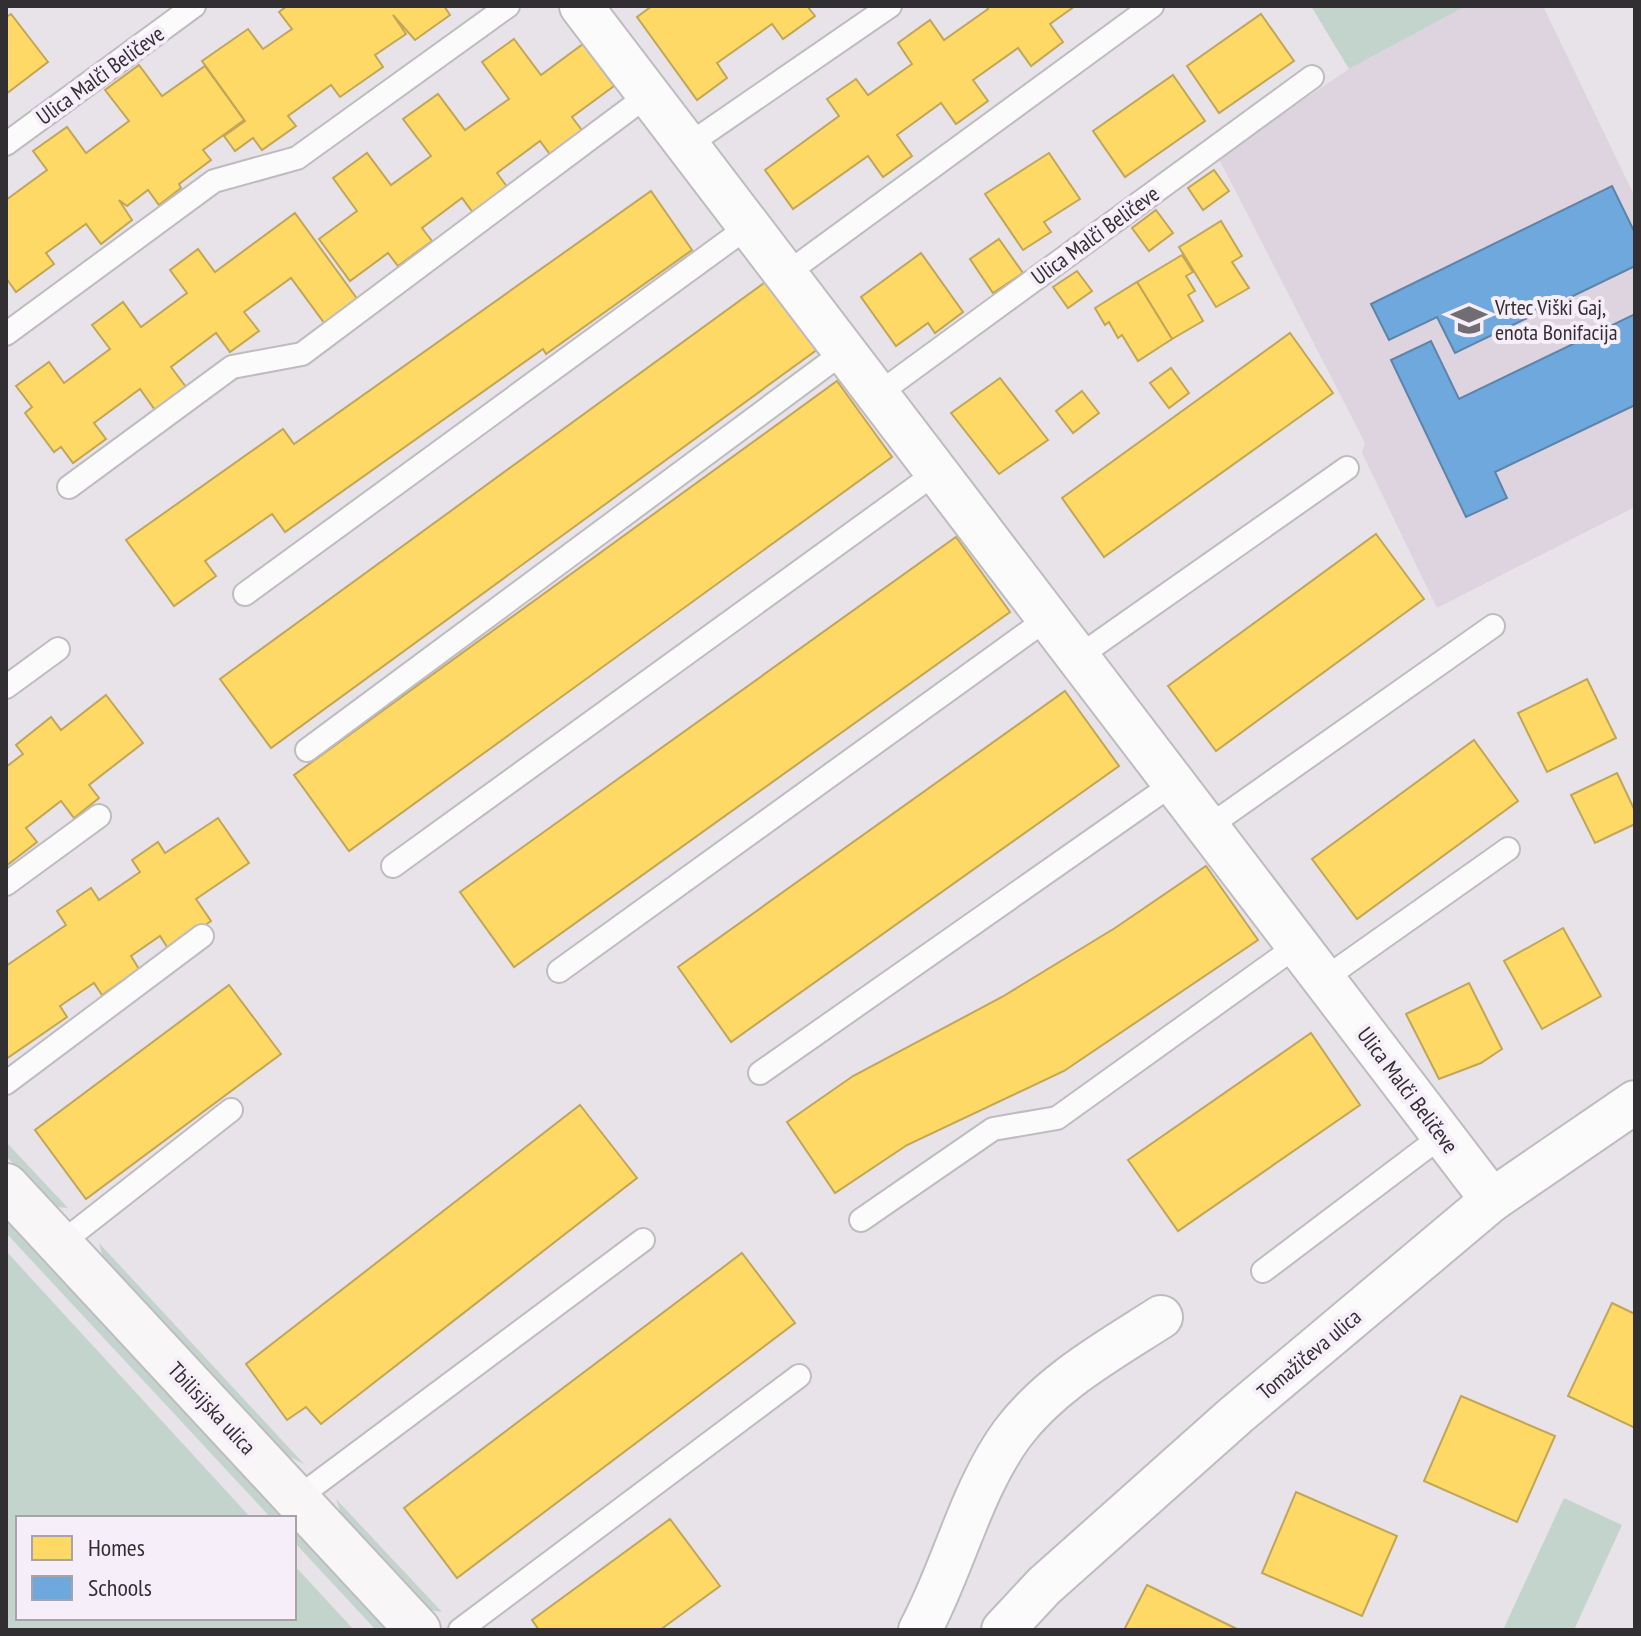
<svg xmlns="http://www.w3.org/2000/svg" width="1641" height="1636" font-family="'PT Sans Narrow',sans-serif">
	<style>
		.built { fill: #ddd4e0 }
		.green { fill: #c3d4cd }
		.homes { fill: #ffd966; stroke: #c2a657; stroke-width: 2 }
		.schools { fill: #6fa8dc; stroke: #5d84a9; stroke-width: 2 }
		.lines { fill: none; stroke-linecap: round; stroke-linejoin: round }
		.lane-casing { stroke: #bfbcc0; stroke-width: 26 }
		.street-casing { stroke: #bfbcc0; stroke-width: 46 }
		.secondary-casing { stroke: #bfbcc0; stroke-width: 48 }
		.lane { stroke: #fbfbfc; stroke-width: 22 }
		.street { stroke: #fbfbfc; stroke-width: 42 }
		.secondary { stroke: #f8f6f7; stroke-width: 44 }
		.labels { text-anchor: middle; stroke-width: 8; stroke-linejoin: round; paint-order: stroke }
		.street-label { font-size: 22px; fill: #322f33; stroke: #f6eef8 }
		.poi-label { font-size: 22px; fill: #322f33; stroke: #f6eef8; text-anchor: start }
	</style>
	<rect width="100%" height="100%" fill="#e7e3e9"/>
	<polygon class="built" points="1466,6 1543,6 1635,197 1635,507 1437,608 1362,453 1365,443 1218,157 1349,69"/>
	<g class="green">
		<polygon points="1311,6 1466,6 1349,69"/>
		<polygon points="6,1142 68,1208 56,1207 50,1204 6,1156"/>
		<polygon points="6,1216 286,1518 271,1518 6,1233"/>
		<polygon points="99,1243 304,1464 282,1453 103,1259"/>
		<polygon points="6,1251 251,1518 18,1518 18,1618 294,1618 294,1565 354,1630 6,1630"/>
		<polygon points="1564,1498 1622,1525 1574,1630 1503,1630"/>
		<polygon points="336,1499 442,1612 430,1610 342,1517"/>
		<polygon points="294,1527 390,1630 376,1630 294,1542"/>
	</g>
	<g class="homes">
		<polygon points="287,6 444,6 450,15 415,40 393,15 406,34 375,55 383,67 340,97 331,85 288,116 296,126 262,150 253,138 235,151 224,136 245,121 202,61 248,29 263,49 292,29 279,12"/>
		<polygon points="652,6 807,6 815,16 783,39 772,24 717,63 727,78 697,100 637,17"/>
		<polygon points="986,6 1075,6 1050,24 1063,42 1031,66 1018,48 973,80 988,101 956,124 941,103 897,135 912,156 883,177 868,156 793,209 765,170 839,116 827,99 856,79 868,95 912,64 898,43 930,20 944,40 988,9"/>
		<polygon points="11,14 48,62 6,94 6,17"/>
		<polygon points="1261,14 1294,61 1219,113 1187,66"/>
		<polygon points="514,39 541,75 583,44 614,86 572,117 584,133 552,157 540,141 497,173 508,188 474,214 462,198 422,228 432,241 398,266 388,253 350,281 319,239 357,211 333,178 367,153 391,185 431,156 403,119 438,94 465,130 509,99 482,62"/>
		<polygon points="139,65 162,96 205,66 244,120 203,150 211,160 179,184 181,188 159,205 148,190 127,206 119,200 132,220 101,244 86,224 46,253 54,264 16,292 6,278 6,200 47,170 33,151 67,127 86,153 129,121 105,90"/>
		<polygon points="1173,75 1205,121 1125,177 1093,131"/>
		<polygon points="1049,153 1080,199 1044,222 1051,232 1023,250 985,194"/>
		<polygon points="1214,170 1229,191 1203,210 1188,188"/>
		<polygon points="651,191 692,250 546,354 543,349 285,532 272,514 205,561 216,576 174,606 126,540 283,429 294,444"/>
		<polygon points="1156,210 1173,233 1149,251 1132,228"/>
		<polygon points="295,213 358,300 325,324 291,278 244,312 259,331 230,352 216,333 171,367 186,387 155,410 140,389 94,423 106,439 73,463 61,447 54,452 25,413 32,407 16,386 49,362 64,383 110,349 92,325 123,302 141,327 187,293 170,270 198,249 215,272"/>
		<polygon points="1221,221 1242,256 1232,262 1249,288 1216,307 1179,247"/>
		<polygon points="999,239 1023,273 993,293 970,259"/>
		<polygon points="921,253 963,312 935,333 928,323 896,346 861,297"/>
		<polygon points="1182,255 1193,272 1186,276 1195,291 1188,295 1203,321 1172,339 1137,282"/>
		<polygon points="1077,271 1092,291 1068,308 1053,287"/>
		<polygon points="768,280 818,349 271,748 220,679"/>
		<polygon points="1137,282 1172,339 1138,361 1122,335 1118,338 1109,322 1105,325 1095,308"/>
		<polygon points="1290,333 1333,393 1104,557 1062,498"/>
		<polygon points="1171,368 1189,393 1169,408 1150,383"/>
		<polygon points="1000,378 1048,440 999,474 951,413"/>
		<polygon points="837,381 892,457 349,851 294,775"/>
		<polygon points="1082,391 1099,413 1073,433 1056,411"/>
		<polygon points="1376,534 1424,599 1216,751 1168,686"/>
		<polygon points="956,537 1010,612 514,967 460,892"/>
		<polygon points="1587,679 1616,738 1547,772 1518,713"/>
		<polygon points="1065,691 1119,766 731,1042 678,967"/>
		<polygon points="106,695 143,743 89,785 99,798 74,818 61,801 26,828 37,842 6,866 6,767 23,754 16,745 51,717 61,730"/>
		<polygon points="1474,740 1518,801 1357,919 1312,859"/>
		<polygon points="1617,773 1635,811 1635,824 1595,843 1571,795"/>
		<polygon points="218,818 249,863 196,899 211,921 169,950 160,936 131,956 139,969 102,995 94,983 60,1006 67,1017 6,1059 6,966 66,925 57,911 91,888 99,900 140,872 132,860 158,842 165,853"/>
		<polygon points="1206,866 1258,940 1064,1071 907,1145 835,1193 787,1122 853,1076 1002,997 1115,928"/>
		<polygon points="1563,928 1601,996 1542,1029 1504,961"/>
		<polygon points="1469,983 1502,1049 1481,1063 1439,1079 1406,1014"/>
		<polygon points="229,985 281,1054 86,1199 35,1130"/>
		<polygon points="1311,1033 1360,1105 1178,1231 1128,1160"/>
		<polygon points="580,1105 637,1178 321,1424 306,1407 287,1420 246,1364"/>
		<polygon points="742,1253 795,1323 457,1578 404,1508"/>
		<polygon points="1612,1303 1635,1314 1635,1428 1568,1396"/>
		<polygon points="1461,1396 1555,1436 1517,1522 1424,1481"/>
		<polygon points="1296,1492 1397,1536 1362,1616 1262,1573"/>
		<polygon points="670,1519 720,1586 660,1630 539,1630 532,1620"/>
		<polygon points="1147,1585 1239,1630 1124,1630"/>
	</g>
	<g class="schools">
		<polygon points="1612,186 1635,233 1635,266 1455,353 1437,317 1389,340 1371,304"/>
		<polygon points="1635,314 1635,405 1495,472 1507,498 1466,517 1391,360 1431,341 1459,399"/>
	</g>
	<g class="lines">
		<g class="lane-casing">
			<g id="lane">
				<polyline points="6,144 194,6"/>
				<polyline points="688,145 890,6"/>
				<polyline points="786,274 1152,6"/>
				<polyline points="6,334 214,181 297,158 508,6"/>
				<polyline points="878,394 1312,77"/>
				<polyline points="69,487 232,367 302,354 648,95"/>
				<polyline points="245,594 749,226"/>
				<polyline points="1078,657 1347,468"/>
				<polyline points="6,687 58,649"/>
				<polyline points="307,750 845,351"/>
				<polyline points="1208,827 1493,626"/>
				<polyline points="393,866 937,472"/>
				<polyline points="6,884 99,816"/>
				<polyline points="559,971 1048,618"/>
				<polyline points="1324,979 1508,849"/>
				<polyline points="760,1073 1174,783"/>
				<polyline points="6,1083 202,936"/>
				<polyline points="861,1220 993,1129 1057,1118 1298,945"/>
				<polyline points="60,1244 231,1110"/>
				<polyline points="1263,1271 1443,1135"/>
				<polyline points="296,1499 643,1240"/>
				<polyline points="460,1630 799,1376"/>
			</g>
		</g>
		<g class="street-casing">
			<g id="street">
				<polyline points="581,6 1492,1200"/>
				<path d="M 920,1630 C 953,1569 971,1490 1012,1434 C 1050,1383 1108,1351 1161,1317"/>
				<polyline points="1003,1630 1044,1586 1236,1415 1492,1200 1635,1102"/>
			</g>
		</g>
		<g class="secondary-casing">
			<polyline id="secondary" points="6,1186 418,1630"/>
		</g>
		<use href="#lane" class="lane"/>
		<use href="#street" class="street"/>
		<use href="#secondary" class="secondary"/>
	</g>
	<defs>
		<g id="school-bare" transform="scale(2.76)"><path d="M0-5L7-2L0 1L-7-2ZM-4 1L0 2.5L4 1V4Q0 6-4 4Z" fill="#716e73" stroke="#f6eef8" stroke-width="2.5" paint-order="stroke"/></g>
	</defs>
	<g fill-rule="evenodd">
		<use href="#school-bare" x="1469" y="320"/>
	</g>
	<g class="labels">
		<g class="street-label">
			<text transform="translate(100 75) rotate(-36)" y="8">Ulica Malči Beličeve</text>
			<text transform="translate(1095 235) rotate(-36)" y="8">Ulica Malči Beličeve</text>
			<text transform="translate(1408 1090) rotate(53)" y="8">Ulica Malči Beličeve</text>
			<text transform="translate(1309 1354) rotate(-40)" y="8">Tomažičeva ulica</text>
			<text transform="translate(212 1408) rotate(47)" y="8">Tbilisijska ulica</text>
		</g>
		<g class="poi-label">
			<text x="1495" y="315">Vrtec Viški Gaj,<tspan x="1495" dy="25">enota Bonifacija</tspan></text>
		</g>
	</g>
	<rect width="1641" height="1636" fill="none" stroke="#322f33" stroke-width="16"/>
	<rect x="16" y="1516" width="280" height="104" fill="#f6eef8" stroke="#a8a2a9" stroke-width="2"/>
	<rect x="32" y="1536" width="40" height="24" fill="#ffd966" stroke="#a8a2a9" stroke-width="2"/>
	<text x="88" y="1556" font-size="24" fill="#322f33">Homes</text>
	<rect x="32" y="1576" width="40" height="24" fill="#6fa8dc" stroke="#a8a2a9" stroke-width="2"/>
	<text x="88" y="1596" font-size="24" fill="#322f33">Schools</text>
</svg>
